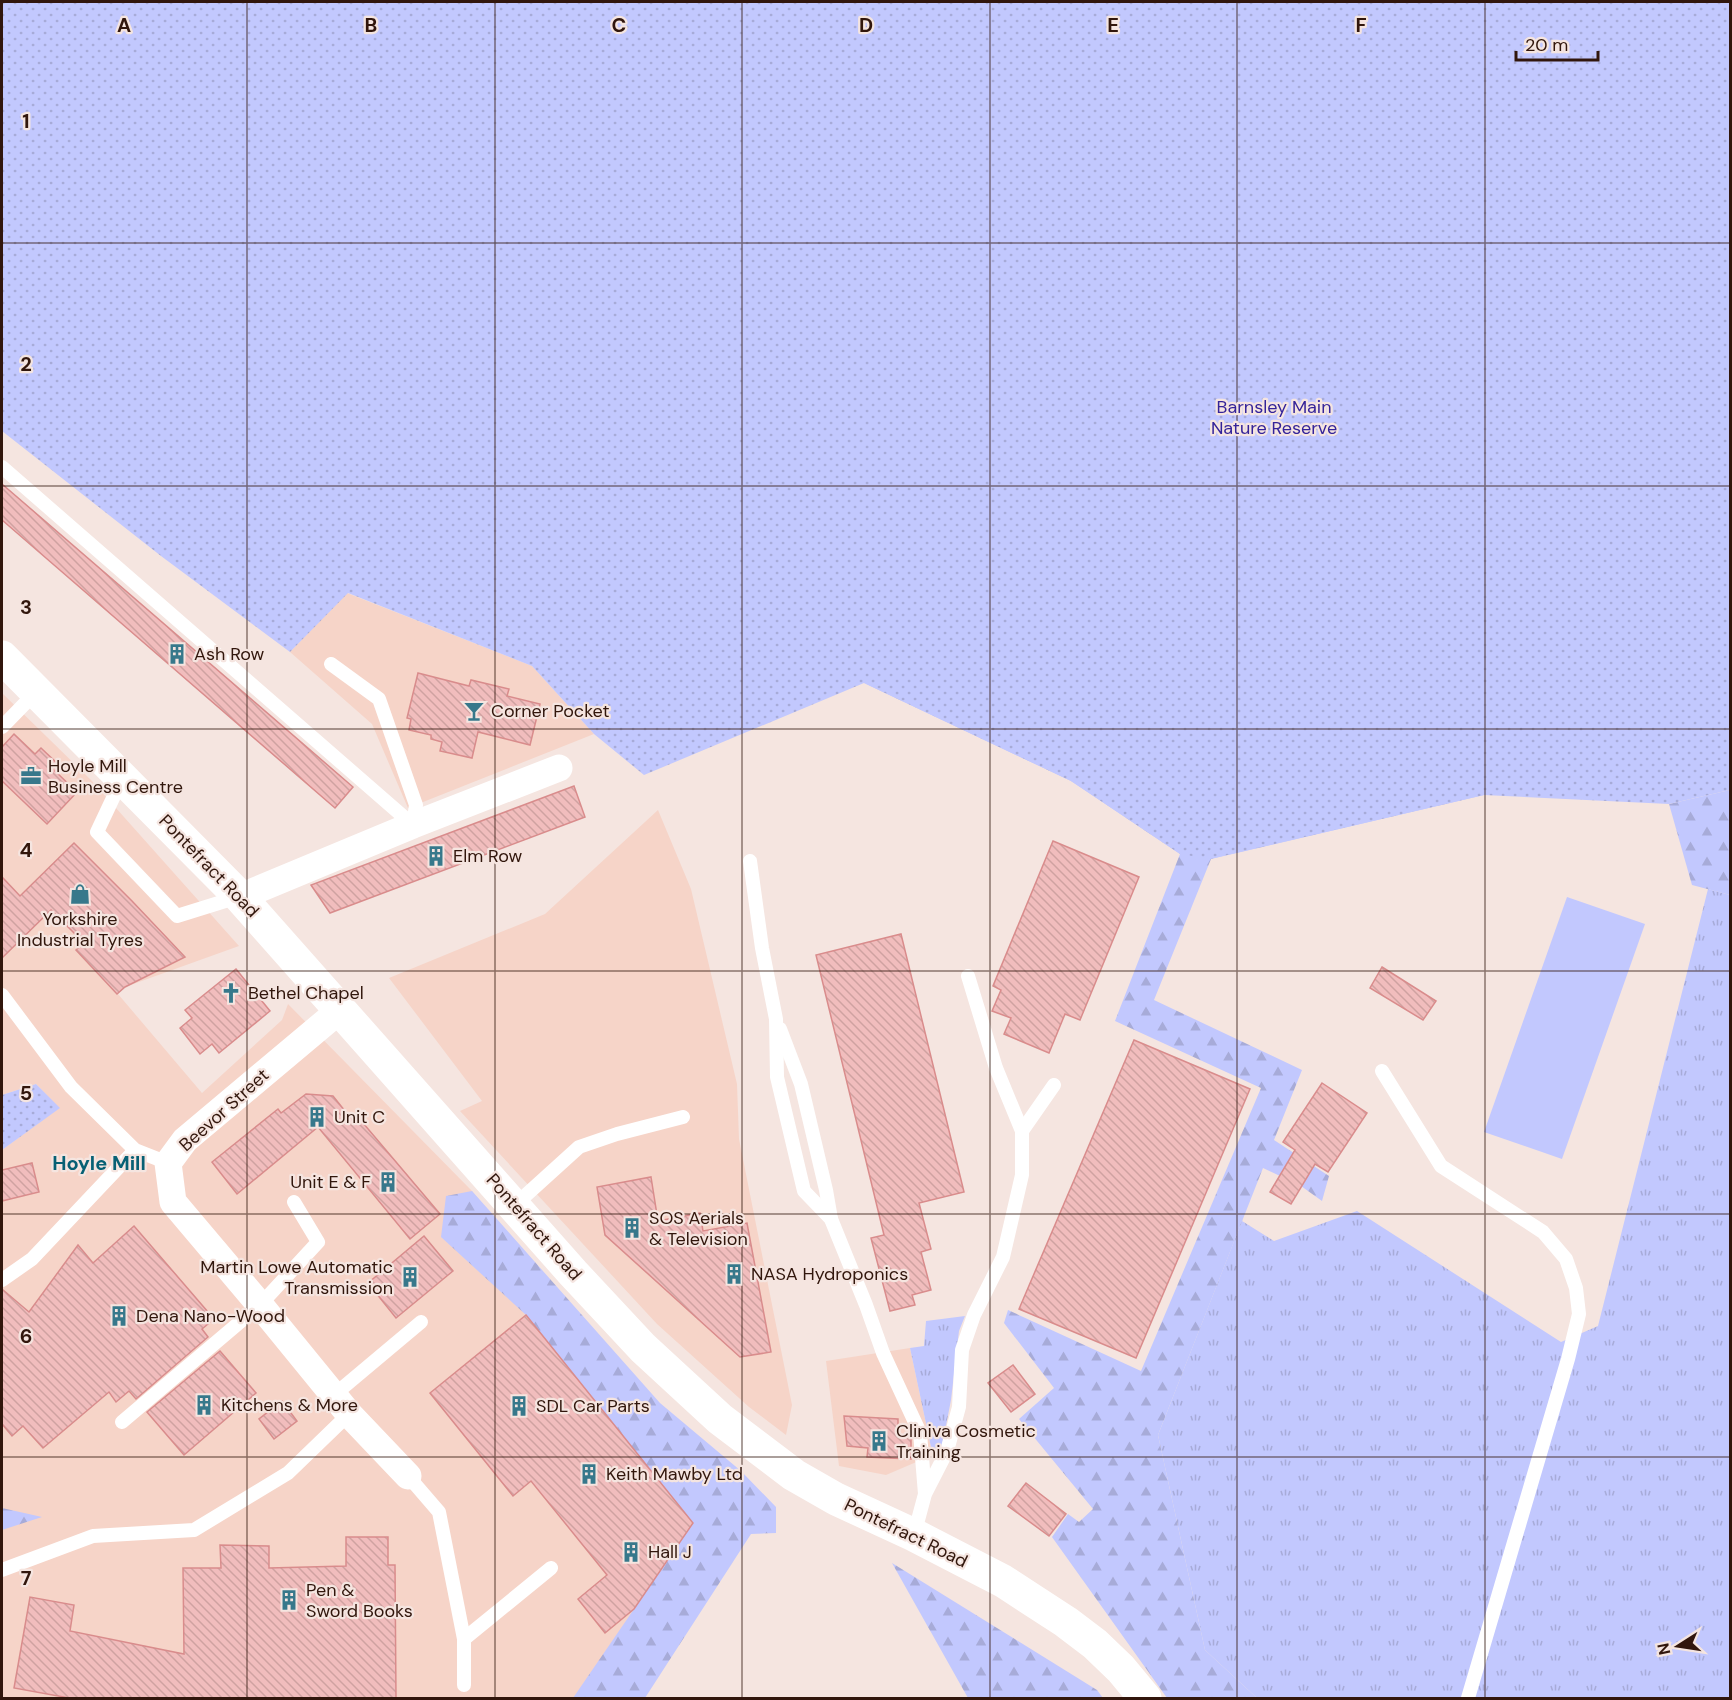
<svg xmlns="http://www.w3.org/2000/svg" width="1732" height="1700" font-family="'DM Sans',sans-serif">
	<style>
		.built { fill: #f6d4c8 }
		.grass { fill: url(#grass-tufts) }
		.forest { fill: url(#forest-firs) }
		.park { fill: url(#park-dots) }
		.pitch { fill: #c2c8fe }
		.building { fill: url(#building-back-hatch); stroke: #d98c8c; stroke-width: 1.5 }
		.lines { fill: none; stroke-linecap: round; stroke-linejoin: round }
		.lane { stroke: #fff; stroke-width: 14 }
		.street { stroke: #fff; stroke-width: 27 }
		.highway { stroke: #fff; stroke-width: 33 }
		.grid { fill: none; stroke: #31160c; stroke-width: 1.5; stroke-opacity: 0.55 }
		.labels { text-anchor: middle; stroke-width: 4.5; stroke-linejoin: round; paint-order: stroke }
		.park-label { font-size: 18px; fill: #342399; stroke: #f5e5e0 }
		.poi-label { font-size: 18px; fill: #31160c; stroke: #f5e5e0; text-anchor: start }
		.street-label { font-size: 18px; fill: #31160c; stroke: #f5e5e0 }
		.neighbourhood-label { font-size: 20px; font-weight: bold; fill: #076074; stroke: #f5e5e0 }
		.grid-label { font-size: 20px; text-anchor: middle; font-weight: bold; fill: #31160c; stroke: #f5e5e0; stroke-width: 4.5; stroke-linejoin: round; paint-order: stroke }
	</style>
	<defs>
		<pattern id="grass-tufts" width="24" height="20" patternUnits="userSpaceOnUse" patternTransform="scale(1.5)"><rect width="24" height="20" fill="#c2c8fe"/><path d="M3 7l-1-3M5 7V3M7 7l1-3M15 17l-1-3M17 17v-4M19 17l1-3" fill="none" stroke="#a7abd8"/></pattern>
		<pattern id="forest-firs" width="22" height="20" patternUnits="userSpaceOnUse" patternTransform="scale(1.5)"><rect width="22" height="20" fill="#c2c8fe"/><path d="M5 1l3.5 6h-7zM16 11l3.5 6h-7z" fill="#a7abd8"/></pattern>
		<pattern id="park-dots" width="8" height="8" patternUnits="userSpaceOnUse" patternTransform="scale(1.5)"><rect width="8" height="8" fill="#c2c8fe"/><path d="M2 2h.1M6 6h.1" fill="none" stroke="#a7abd8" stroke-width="1.8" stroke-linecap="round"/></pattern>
		<pattern id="building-back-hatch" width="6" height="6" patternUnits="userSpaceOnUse" patternTransform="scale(1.5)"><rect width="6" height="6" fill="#f1bdbd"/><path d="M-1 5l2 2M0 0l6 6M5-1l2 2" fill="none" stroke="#cfa2a1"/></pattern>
	</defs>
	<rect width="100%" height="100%" fill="#f5e5e0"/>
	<g class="built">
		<polygon points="347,593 532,666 594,734 408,808 372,724 290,652"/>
		<polygon points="2,693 91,780 239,946 125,987 118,994 202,1093 282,1020 288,1004 472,1191 722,1497 594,1698 2,1698 2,1150 59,1108 36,1084 2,1095"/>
		<polygon points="658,810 691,889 737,1084 739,1139 792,1405 786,1435 749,1407 657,1324 460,1111 482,1101 389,978 545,914"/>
		<polygon points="910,1348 931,1447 935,1454 886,1475 839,1466 826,1361"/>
	</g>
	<g class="grass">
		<polygon points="1708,889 1730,895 1730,1698 1257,1698 1205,1650 1158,1435 1242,1221 1274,1241 1357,1211 1561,1342 1598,1326"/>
		<polygon points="965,1316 959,1331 951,1400 941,1451 935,1454 931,1447 910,1348 924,1346 926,1321"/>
	</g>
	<g class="forest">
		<polygon points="864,683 1484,795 1211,859 1154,1000 1302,1070 1274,1140 1329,1176 1322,1201 1301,1186 1263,1168 1158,1435 1205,1650 1257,1698 1167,1698 1052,1537 1068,1514 1079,1522 1093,1509 1019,1419 1054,1388 1004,1323 1008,1310 1141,1371 1261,1088 1115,1021 1180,854 1071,781"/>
		<polygon points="1730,790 1730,895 1692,885 1669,804"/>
		<polygon points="472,1191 660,1403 741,1471 776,1507 776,1533 751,1534 645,1698 573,1698 693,1523 526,1315 441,1237 446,1196"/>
		<polygon points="2,1508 42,1517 2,1530"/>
		<polygon points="892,1563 1097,1690 1103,1698 968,1698"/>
	</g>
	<g class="park">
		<polygon points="2,2 1730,2 1730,790 1669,804 1484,795 1210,859 1180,854 1071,781 864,683 644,775 594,734 532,666 348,593 290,652 161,556 2,431"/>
		<polygon points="36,1084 60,1108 2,1150 2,1095"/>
	</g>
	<polygon class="pitch" points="1567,897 1645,924 1562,1159 1484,1132"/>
	<g class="building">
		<polygon points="2,484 353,787 335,808 2,520"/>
		<polygon points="418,673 469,686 471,680 509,689 507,696 540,704 530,745 478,732 472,758 440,751 442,742 431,739 431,735 409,730 411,719 407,718"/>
		<polygon points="14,734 35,754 41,748 60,766 55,771 77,792 47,824 2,781 2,747"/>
		<polygon points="574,786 585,817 330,913 311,885"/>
		<polygon points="1053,841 1139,877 1080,1020 1065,1014 1049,1053 1004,1034 1011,1018 992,1011 1001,990 993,986"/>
		<polygon points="74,843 132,901 185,957 125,987 117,994 76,950 84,943 51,910 2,958 2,877 20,896"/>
		<polygon points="901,934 964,1192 919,1203 931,1249 921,1252 931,1290 912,1295 915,1305 890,1311 871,1238 884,1235 816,955"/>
		<polygon points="1382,967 1436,1001 1423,1020 1370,988"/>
		<polygon points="236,969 270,1011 219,1053 212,1044 200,1054 180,1028 192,1018 185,1010"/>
		<polygon points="1134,1040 1250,1089 1136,1358 1019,1309"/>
		<polygon points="1322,1083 1367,1113 1328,1172 1315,1164 1291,1204 1270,1192 1295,1150 1283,1142"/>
		<polygon points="306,1094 333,1096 353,1121 358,1117 440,1214 410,1239 318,1127 237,1194 212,1162 278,1109 281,1113"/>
		<polygon points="32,1163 39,1192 2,1201 2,1170"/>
		<polygon points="651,1177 658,1221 700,1213 703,1231 747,1223 771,1352 740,1357 605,1235 597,1187"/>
		<polygon points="134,1226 214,1319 202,1329 208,1337 136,1399 129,1391 116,1402 109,1392 43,1448 23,1426 12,1436 2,1424 2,1289 29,1312 78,1245 93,1263"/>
		<polygon points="424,1236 453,1271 396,1318 368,1283"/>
		<polygon points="526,1315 693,1523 634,1609 605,1633 578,1599 607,1575 531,1481 513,1496 430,1393"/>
		<polygon points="220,1351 256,1393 184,1455 147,1412"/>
		<polygon points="1013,1365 1035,1394 1011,1412 988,1383"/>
		<polygon points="282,1401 297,1421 274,1439 259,1419"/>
		<polygon points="844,1416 898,1419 898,1436 911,1437 911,1459 867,1457 868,1448 847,1446"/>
		<polygon points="1026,1483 1066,1514 1049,1536 1008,1506"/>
		<polygon points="346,1537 388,1537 388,1565 395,1565 396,1698 69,1698 14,1688 30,1597 74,1605 70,1631 184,1654 183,1568 221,1568 220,1545 269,1546 269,1568 346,1566"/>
	</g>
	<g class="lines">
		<g class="lane">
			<polyline points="2,467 413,825"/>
			<polyline points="331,664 379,699 416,805 413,825"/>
			<polyline points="2,727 37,691"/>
			<polyline points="122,779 97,832 177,916 238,897"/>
			<polyline points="750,861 762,948 776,1019 777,1077 804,1191 831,1219 866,1305 883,1353 920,1433 925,1494 914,1535"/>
			<polyline points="968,976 996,1068 1022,1131"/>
			<polyline points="2,995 71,1087 135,1150 168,1163"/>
			<polyline points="780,1029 801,1084 826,1190 831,1219"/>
			<polyline points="1382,1071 1441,1166 1543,1232 1566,1259 1576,1288 1579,1314 1568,1359 1468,1698"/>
			<polyline points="515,1205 579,1147 617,1134 683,1117"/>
			<polyline points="2,1280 32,1259 135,1150"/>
			<polyline points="334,1395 421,1322"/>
			<polyline points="122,1422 260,1305 318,1242 294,1202"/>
			<polyline points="408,1476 439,1512 464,1639 464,1685"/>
			<polyline points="926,1492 947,1451 959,1407 962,1350 974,1315 1003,1257 1022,1175 1022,1131 1054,1085"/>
			<polyline points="2,1570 93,1536 194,1530 288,1473 349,1414"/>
			<polyline points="464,1639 551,1568"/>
		</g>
		<g class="street">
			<polyline points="240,897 413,825 559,768"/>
			<polyline points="340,1010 185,1140 168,1163 173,1202 260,1305 349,1414 408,1476"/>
		</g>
		<polyline class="highway" points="2,657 240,897 573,1273 643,1348 720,1419 794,1475 836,1499 914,1535 1003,1581 1066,1622 1095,1644 1121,1669 1145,1698"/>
	</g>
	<path class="grid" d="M 247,2 L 247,1698M 495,2 L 495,1698M 742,2 L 742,1698M 990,2 L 990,1698M 1237,2 L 1237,1698M 1485,2 L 1485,1698M 2,243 L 1730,243M 2,486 L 1730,486M 2,729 L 1730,729M 2,971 L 1730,971M 2,1214 L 1730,1214M 2,1457 L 1730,1457"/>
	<defs>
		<g id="building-bare" transform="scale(1.62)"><path d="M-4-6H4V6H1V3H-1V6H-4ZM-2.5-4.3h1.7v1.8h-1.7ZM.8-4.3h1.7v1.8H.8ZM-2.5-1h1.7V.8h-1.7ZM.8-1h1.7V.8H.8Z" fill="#37788b" stroke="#f5e5e0" stroke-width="2.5" paint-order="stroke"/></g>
		<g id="bar-bare" transform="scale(1.62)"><path d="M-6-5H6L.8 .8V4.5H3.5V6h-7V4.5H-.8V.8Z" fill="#37788b" stroke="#f5e5e0" stroke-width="2.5" paint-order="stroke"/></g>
		<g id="office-bare" transform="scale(1.62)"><path d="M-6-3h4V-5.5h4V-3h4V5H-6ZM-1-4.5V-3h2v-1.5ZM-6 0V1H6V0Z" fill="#37788b" stroke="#f5e5e0" stroke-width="2.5" paint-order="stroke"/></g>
		<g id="shop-bare" transform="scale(1.62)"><path d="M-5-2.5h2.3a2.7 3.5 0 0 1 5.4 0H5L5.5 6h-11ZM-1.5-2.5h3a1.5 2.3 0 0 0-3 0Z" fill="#37788b" stroke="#f5e5e0" stroke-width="2.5" paint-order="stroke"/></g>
		<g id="church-bare" transform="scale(1.62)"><path d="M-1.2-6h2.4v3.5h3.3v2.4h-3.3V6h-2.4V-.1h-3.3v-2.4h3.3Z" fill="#37788b" stroke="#f5e5e0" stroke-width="2.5" paint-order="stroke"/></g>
	</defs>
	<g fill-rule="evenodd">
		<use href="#building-bare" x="177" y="654"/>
		<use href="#bar-bare" x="474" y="711"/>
		<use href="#office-bare" x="31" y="776"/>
		<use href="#building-bare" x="436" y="856"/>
		<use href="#shop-bare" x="80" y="894"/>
		<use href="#church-bare" x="231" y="993"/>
		<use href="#building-bare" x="317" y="1117"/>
		<use href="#building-bare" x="388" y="1182"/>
		<use href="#building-bare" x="632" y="1228"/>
		<use href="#building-bare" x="734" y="1274"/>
		<use href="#building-bare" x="410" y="1277"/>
		<use href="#building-bare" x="119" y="1316"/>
		<use href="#building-bare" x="204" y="1405"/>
		<use href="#building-bare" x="519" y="1406"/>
		<use href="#building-bare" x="879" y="1441"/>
		<use href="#building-bare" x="589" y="1474"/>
		<use href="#building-bare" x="631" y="1552"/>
		<use href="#building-bare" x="289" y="1600"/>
	</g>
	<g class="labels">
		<g class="park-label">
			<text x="1274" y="413">Barnsley Main<tspan x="1274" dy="21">Nature Reserve</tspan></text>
		</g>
		<g class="poi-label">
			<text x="194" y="660">Ash Row</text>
			<text x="491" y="717">Corner Pocket</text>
			<text x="48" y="772">Hoyle Mill<tspan x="48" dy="21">Business Centre</tspan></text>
			<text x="453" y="862">Elm Row</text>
			<text x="80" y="925" text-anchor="middle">Yorkshire<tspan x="80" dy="21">Industrial Tyres</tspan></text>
			<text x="248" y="999">Bethel Chapel</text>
			<text x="334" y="1123">Unit C</text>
			<text x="371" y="1188" text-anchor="end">Unit E &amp; F</text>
			<text x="649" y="1224">SOS Aerials<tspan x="649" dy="21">&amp; Television</tspan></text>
			<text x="393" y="1273" text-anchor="end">Martin Lowe Automatic<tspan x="393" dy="21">Transmission</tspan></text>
			<text x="751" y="1280">NASA Hydroponics</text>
			<text x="136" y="1322">Dena Nano-Wood</text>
			<text x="221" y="1411">Kitchens &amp; More</text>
			<text x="536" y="1412">SDL Car Parts</text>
			<text x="896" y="1437">Cliniva Cosmetic<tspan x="896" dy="21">Training</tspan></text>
			<text x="606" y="1480">Keith Mawby Ltd</text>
			<text x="648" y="1558">Hall J</text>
			<text x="306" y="1596">Pen &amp;<tspan x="306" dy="21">Sword Books</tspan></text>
		</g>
		<g class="street-label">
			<text transform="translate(209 866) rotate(46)" y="6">Pontefract Road</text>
			<text transform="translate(224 1110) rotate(-42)" y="6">Beevor Street</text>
			<text transform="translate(534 1227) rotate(49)" y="6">Pontefract Road</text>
			<text transform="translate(906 1533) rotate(26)" y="6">Pontefract Road</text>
		</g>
		<g class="neighbourhood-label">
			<text x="99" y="1170">Hoyle Mill</text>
		</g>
	</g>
	<g class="grid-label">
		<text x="124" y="32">A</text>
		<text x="371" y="32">B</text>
		<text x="619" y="32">C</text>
		<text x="866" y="32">D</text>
		<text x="1113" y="32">E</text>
		<text x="1361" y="32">F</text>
		<text x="26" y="128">1</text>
		<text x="26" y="371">2</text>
		<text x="26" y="614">3</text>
		<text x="26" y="857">4</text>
		<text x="26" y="1100">5</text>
		<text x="26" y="1343">6</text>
		<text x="26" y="1585">7</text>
	</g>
	<rect width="1732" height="1700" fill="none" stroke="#31160c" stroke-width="6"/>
	<g transform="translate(1678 1646) rotate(258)" stroke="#f5e5e0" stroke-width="4.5" paint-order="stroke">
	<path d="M0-4.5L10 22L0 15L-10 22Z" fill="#31160c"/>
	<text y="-9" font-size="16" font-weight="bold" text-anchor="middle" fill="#31160c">N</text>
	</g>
	<path d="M1516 51v9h82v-9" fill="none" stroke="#31160c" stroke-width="3"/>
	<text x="1525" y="51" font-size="18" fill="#31160c" stroke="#f5e5e0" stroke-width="4.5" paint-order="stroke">20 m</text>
</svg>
